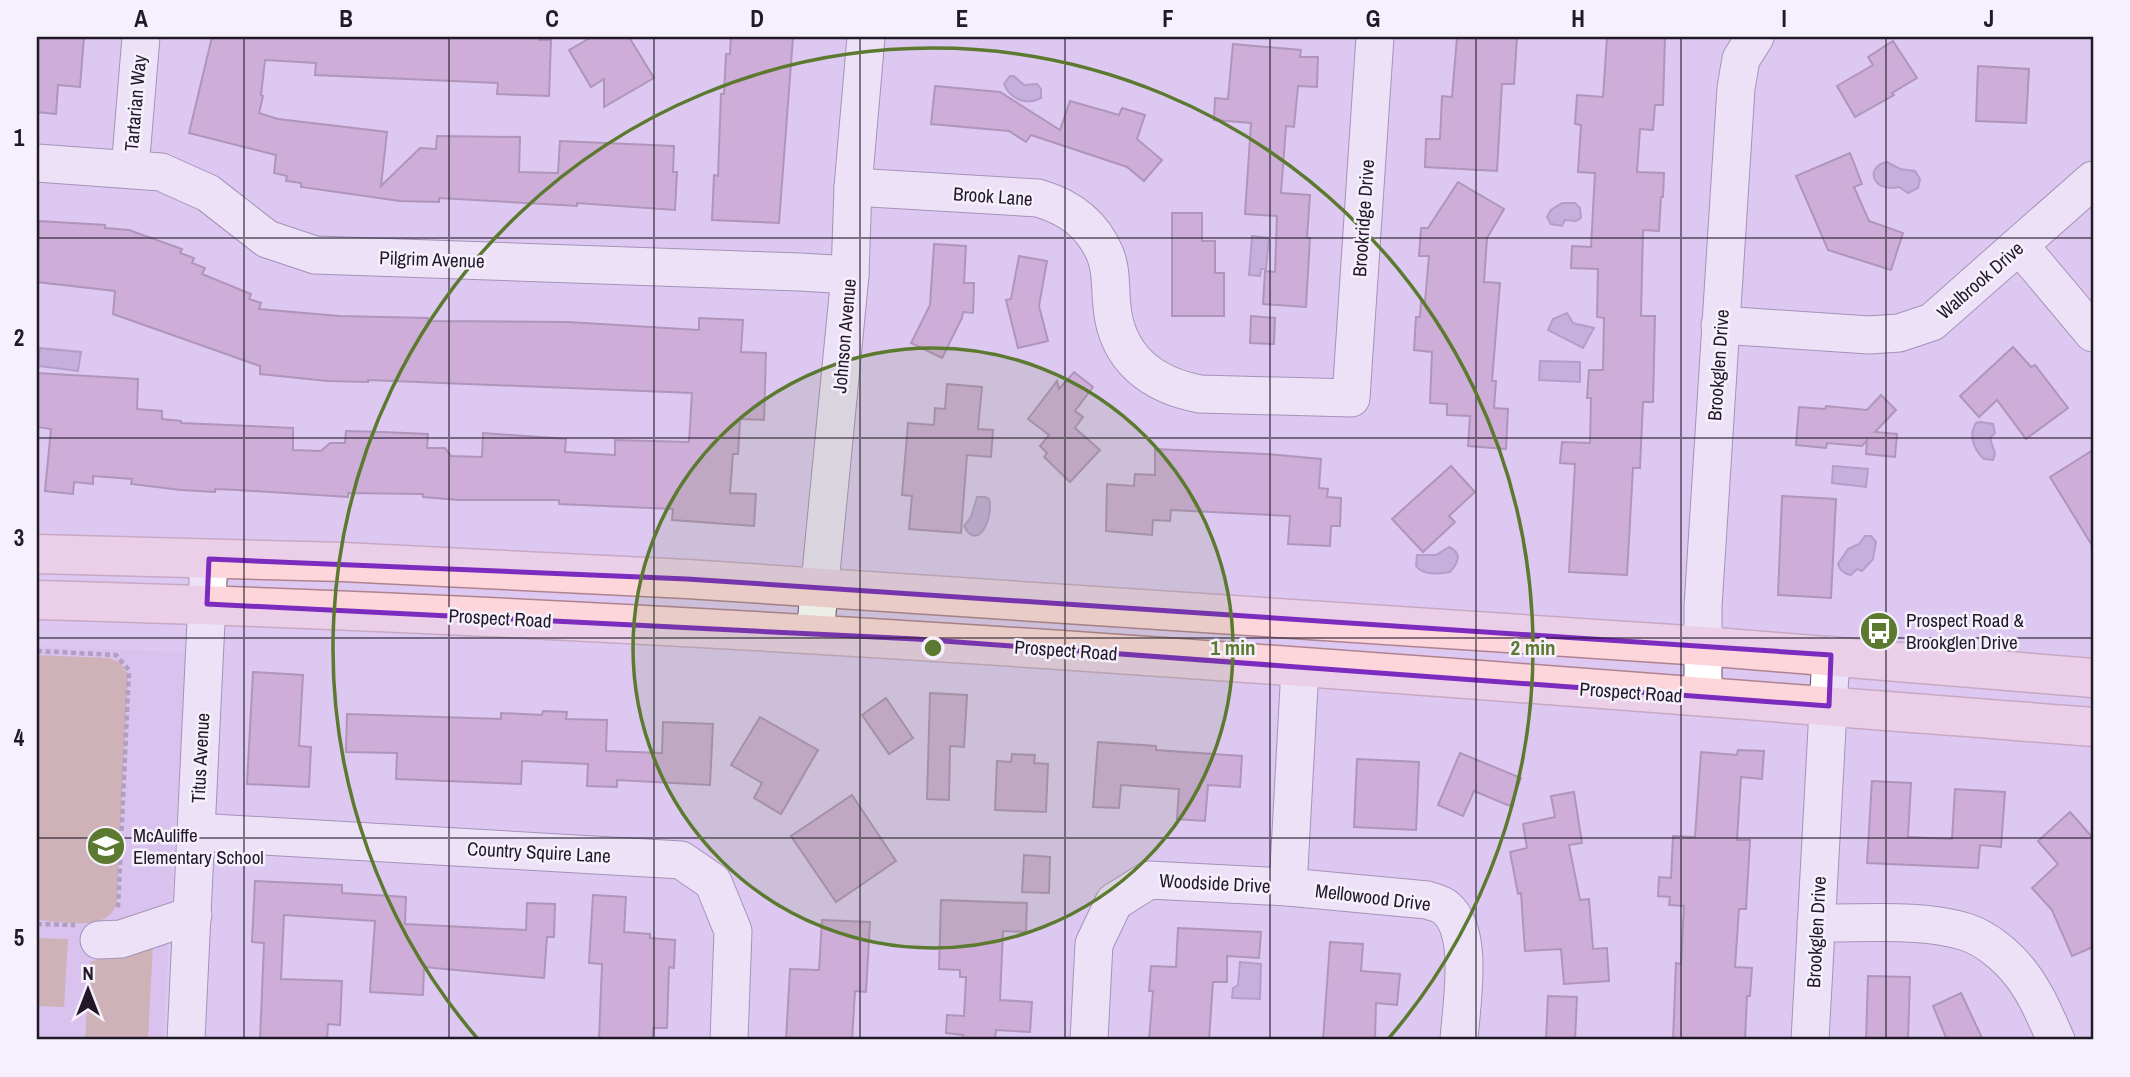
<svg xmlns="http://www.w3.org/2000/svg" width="2130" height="1077" font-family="'Archivo Narrow',sans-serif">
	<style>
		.built { fill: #d5bcec }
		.green { fill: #bc9872 }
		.water { fill: #ac8fc6; stroke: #826c97; stroke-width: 2 }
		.building { fill: #bd8dba; stroke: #785876; stroke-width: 2 }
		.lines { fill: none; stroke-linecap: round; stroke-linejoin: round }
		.minor-casing { stroke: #635174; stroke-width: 39 }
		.major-casing { stroke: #af828e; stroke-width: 41 }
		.path { stroke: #7d6e8a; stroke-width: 4.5; stroke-dasharray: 5 3.5; stroke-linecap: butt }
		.minor { stroke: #fff; stroke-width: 37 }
		.major { stroke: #fdd6dc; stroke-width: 38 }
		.marked { fill: none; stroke: #7b2cbf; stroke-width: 5; stroke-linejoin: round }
		.grid { fill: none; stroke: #211928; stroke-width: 2; stroke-opacity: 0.55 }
		.ring { fill: none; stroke: #5b7a2f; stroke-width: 3.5 }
		.labels { text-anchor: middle; stroke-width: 5; stroke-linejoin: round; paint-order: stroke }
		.street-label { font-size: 19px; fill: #211928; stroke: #f6f0fd }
		.poi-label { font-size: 19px; fill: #211928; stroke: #f6f0fd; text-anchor: start }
		.centre { fill: #5b7a2f; stroke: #f6f0fd; stroke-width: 3.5 }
		.ring-label { font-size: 21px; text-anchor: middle; font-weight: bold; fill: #5b7a2f; stroke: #f6f0fd; stroke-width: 5; stroke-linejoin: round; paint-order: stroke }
		.neatline { fill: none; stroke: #211928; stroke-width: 2.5 }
		.grid-label { font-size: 23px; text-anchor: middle; font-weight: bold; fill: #211928 }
	</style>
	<rect width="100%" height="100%" fill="#ddc8f1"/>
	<polygon class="built" points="37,647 186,652 163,1040 37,1040"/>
	<g class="green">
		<path d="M 37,655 L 109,658 L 121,663 L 128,675 L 117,900 C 113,934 61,921 37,920 Z"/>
		<polygon points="37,938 68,939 64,1007 37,1006"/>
		<polygon points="153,943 148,1040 85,1040 90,962"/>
	</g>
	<g class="water">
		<path d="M 1010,76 L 1014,76 L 1024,85 L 1037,84 L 1041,89 L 1041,98 C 1026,106 1010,99 1004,84 Z"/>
		<path d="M 1887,162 L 1900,169 L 1915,171 L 1920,179 L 1918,188 L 1908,193 L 1899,187 C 1871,193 1865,166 1887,162 Z"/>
		<polygon points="1562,203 1575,203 1580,208 1581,218 1576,221 1565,220 1562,226 1551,224 1547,217 1551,210"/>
		<polygon points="1252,236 1269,238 1266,269 1261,269 1260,276 1249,275"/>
		<polygon points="1567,313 1573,323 1594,328 1583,348 1548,330 1553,319"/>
		<polygon points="40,348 81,352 78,371 38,366"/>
		<polygon points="1540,361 1580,362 1580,382 1539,380"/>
		<path d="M 1981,422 L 1993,424 L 1995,433 L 1990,438 L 1995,454 L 1993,460 L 1984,459 C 1974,450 1968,435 1976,423 Z"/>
		<polygon points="1833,466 1868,469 1866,487 1832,483"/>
		<path d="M 977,497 L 985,497 L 989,499 C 994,517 978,553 964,526 L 971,517 Z"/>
		<path d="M 1865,536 L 1871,536 L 1876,542 L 1873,559 L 1862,571 L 1857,569 L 1851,575 C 1844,574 1840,571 1838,564 L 1848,549 L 1859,544 Z"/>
		<path d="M 1449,547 C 1463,553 1458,563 1450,572 C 1438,574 1424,576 1416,566 L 1417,555 L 1436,555 Z"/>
		<polygon points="1240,962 1261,964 1260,999 1232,998 1233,988 1238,985"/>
	</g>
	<g class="building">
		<polygon points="37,37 84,37 80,87 58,85 56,114 37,112"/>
		<polygon points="212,37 539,37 539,40 551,40 549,96 497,94 498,83 315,75 316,63 265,60 261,95 263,96 259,113 278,119 387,132 381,186 420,148 436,149 437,136 520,137 519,172 558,173 560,141 674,146 673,172 677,172 675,210 577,203 577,206 439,198 439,202 400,201 301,187 301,183 286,181 287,176 274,173 276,155 189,133"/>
		<polygon points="592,37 629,37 654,78 604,107 604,79 591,87 569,50"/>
		<polygon points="731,37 793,37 779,223 712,220 714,175 718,176 721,94 724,94 726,54 730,54"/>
		<polygon points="1457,37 1517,37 1514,84 1502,84 1497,171 1425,167 1426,139 1440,139 1442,96 1452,97"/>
		<polygon points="1607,37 1665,37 1663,105 1655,105 1653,130 1640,129 1637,172 1664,173 1663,197 1661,197 1659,231 1643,230 1641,316 1655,316 1653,402 1643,402 1640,468 1633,468 1627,575 1569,572 1575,464 1560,463 1562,442 1590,443 1591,398 1587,398 1589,370 1603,370 1604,318 1597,317 1598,269 1571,268 1572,246 1591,247 1595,173 1578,172 1581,125 1575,124 1577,95 1603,97"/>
		<polygon points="1893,41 1917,78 1892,93 1894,95 1855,117 1837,86 1873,65 1868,57"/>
		<polygon points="1233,44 1301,50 1300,57 1318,57 1317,87 1298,86 1294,127 1286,126 1281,193 1310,195 1307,238 1310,238 1306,307 1263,304 1265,271 1275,272 1277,216 1245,214 1251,123 1214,120 1215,98 1228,99"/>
		<polygon points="1978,66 2029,69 2026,123 1976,121"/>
		<polygon points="935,86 1000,92 1060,130 1070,101 1119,115 1122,108 1145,115 1137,139 1162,160 1144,181 1127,167 1031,135 1026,142 1009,131 931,124"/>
		<polygon points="1850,153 1862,184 1854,187 1869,221 1903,233 1891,270 1828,250 1796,176"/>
		<polygon points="1458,182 1504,209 1487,238 1484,282 1500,283 1492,381 1496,381 1494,408 1508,409 1506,449 1468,446 1470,416 1447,415 1447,404 1430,403 1432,352 1414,350 1416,317 1420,317 1421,301 1425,301 1429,256 1419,256 1421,228 1428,228"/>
		<polygon points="1172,213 1202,213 1202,241 1215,241 1215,273 1224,273 1224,316 1172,316"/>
		<polygon points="39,221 105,225 105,228 129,230 182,249 180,253 194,258 192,263 205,268 202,274 251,294 249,299 261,303 259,309 339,316 428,318 428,321 568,322 699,330 699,318 743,320 741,352 766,353 764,420 740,419 738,454 733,454 730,493 756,494 754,526 672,520 673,509 559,504 559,500 459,500 423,497 423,494 348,493 348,497 237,490 215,489 215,492 181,490 131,484 132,479 93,476 93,484 74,482 73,494 45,491 51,429 37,427 37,373 138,379 137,409 162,411 162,419 181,421 181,423 293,428 293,450 321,451 330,443 345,443 346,431 383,432 428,434 427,448 445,448 451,456 482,457 483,433 566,439 565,452 615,455 615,440 689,442 692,393 368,380 368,382 328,381 260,374 260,366 113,314 115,291 37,282"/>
		<polygon points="934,244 966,246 964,283 974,283 973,313 963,312 962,318 942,358 911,343 930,305"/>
		<polygon points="1019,256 1047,261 1039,306 1048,341 1018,348 1006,300 1011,299"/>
		<polygon points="1251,316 1275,318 1274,344 1250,343"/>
		<polygon points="2013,347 2031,367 2035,365 2068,408 2026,439 1997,400 1979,417 1960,396"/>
		<polygon points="1074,372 1093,387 1075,411 1083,417 1075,428 1100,450 1070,482 1044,457 1047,453 1040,446 1049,435 1028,419 1057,381 1059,389"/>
		<polygon points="947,384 982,387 978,429 993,430 991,457 967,455 961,533 909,529 912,496 902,495 908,423 934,425 935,408 945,409"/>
		<polygon points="1881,395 1896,410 1875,432 1897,434 1895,457 1866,454 1867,440 1862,446 1827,443 1826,448 1796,445 1799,407 1825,409 1826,406 1867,410"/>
		<polygon points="1155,449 1266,454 1321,459 1319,488 1328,489 1327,497 1341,498 1340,526 1331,526 1330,546 1288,544 1290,516 1171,510 1170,521 1153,520 1152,535 1106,531 1107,484 1134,486 1135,474 1155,475"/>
		<polygon points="2093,450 2093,547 2050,477"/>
		<polygon points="1451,466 1475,492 1449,516 1455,522 1423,552 1392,519"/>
		<polygon points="1782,496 1836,499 1831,598 1778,595"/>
		<polygon points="253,672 303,675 299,746 311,747 309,787 247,784"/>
		<polygon points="930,693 967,695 964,747 950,746 949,800 927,799"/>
		<polygon points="886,698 913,738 889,754 862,715"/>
		<polygon points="543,711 567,712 566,719 607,720 606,751 662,753 663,722 713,724 710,785 617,780 617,787 587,786 588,764 522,761 521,784 396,779 397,753 346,752 347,714 501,719 501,713 542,715"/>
		<polygon points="760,717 818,750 781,814 754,798 762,783 731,765"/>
		<polygon points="1098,742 1156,746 1156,750 1242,756 1240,787 1208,785 1205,821 1177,819 1179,789 1121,785 1119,808 1093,807"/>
		<polygon points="1738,750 1764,751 1762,779 1741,777 1737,840 1750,840 1746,909 1739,909 1735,967 1752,968 1750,996 1747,996 1745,1040 1673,1040 1676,963 1681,964 1684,906 1669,905 1670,897 1658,896 1659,877 1671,878 1673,836 1695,837 1701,752 1737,755"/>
		<polygon points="1460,753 1521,778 1510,806 1474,791 1463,816 1438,805"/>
		<polygon points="1012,754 1035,755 1034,763 1048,764 1046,812 995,810 997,761 1011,762"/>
		<polygon points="1357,759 1419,762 1416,830 1354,827"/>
		<polygon points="1872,781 1911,783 1908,837 1952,839 1955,789 2005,792 2001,847 1980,845 1978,868 1867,863"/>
		<polygon points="1574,792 1582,843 1569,845 1580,900 1589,899 1593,949 1607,948 1609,981 1564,984 1561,949 1525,951 1521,893 1518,894 1510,852 1527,848 1523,824 1555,817 1551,796"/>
		<polygon points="852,795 896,861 836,902 791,836"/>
		<polygon points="2070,812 2093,838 2093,947 2072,956 2052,910 2032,888 2058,864 2038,841"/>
		<polygon points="1024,855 1050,857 1049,893 1022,892"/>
		<polygon points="255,881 342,885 342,893 406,897 405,924 526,930 527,903 555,904 554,937 547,937 544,978 424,967 423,995 370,992 375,921 284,915 281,979 342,981 340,1025 328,1024 327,1040 260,1040 264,943 252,942"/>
		<polygon points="593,895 626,897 624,932 650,934 650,938 675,940 674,968 669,967 667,1028 653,1028 652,1040 599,1040 602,964 589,963"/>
		<polygon points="941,900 1027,903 1026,932 1003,931 1000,1000 1032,1002 1030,1032 996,1030 995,1040 963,1040 963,1035 946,1033 947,1015 964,1016 966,977 960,977 960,970 939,969"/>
		<polygon points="822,920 870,922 866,992 855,991 852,1040 786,1040 790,969 819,970"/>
		<polygon points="1178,928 1261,932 1259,958 1227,956 1227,982 1213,982 1209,1040 1149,1040 1153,991 1149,991 1151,966 1176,967"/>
		<polygon points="1330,942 1363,944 1361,971 1400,974 1397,1005 1376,1003 1375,1040 1323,1040"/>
		<polygon points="1868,976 1910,977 1908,1040 1866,1040"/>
		<polygon points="1961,993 1983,1040 1947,1040 1933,1006"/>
		<polygon points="1548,996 1577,997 1575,1040 1546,1040"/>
	</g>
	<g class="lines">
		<g class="minor-casing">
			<g id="minor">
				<polyline points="37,163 161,172 208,193 267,239 315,255 800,272 850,275"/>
				<polyline points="130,169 141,37"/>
				<path d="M 853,187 L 1038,198 C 1069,207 1092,223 1105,254 C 1112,270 1110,290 1112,307 C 1117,359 1152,385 1200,394 L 1351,398 L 1375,37"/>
				<polyline points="2020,246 2093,333"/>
				<polyline points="1720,325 1869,335 1899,333 1932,322 2093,180"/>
				<polyline points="815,634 850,275 853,187 866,37"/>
				<polyline points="1703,697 1703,607 1736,88 1741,59 1755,37"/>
				<polyline points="196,832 681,860 713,882 733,931 729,1040"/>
				<polyline points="1288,887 1300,668"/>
				<path d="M 1816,923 C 1863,924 1921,918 1966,932 C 1987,939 2007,956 2021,974 C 2036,993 2046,1018 2056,1040"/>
				<polyline points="99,940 121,939 193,915"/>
				<polyline points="186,1040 209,559"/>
				<path d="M 1089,1040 L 1094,944 L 1114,902 L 1149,880 L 1288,887 L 1427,900 C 1433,902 1442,904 1446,908 C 1475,933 1461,1005 1459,1040"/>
				<polyline points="1810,1040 1831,655"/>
			</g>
		</g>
		<g class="major-casing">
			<g id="major">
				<polyline points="37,554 343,562 687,579 1703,646 2093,678"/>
				<path d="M 37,600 C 723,618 1409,674 2093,727"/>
			</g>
		</g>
		<g class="path">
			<polyline points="37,651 116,655 129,670 118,908"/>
			<polyline points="37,924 75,925"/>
		</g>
		<use href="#minor" class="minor"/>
		<use href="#major" class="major"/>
	</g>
	<path d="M0 0H2130V1077H0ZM 209,559 L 687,579 L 1831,655 L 1829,706 L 916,639 L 207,604 Z" fill="#ddc8f1" fill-opacity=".55" fill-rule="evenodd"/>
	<path class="marked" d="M 209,559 L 687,579 L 1831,655 L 1829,706 L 916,639 L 207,604 Z"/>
	<path class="grid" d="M 244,37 L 244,1040M 449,37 L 449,1040M 654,37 L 654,1040M 860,37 L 860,1040M 1065,37 L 1065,1040M 1270,37 L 1270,1040M 1476,37 L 1476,1040M 1681,37 L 1681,1040M 1886,37 L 1886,1040M 37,238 L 2093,238M 37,438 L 2093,438M 37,638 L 2093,638M 37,838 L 2093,838"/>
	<circle cx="933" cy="648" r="300" fill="#5b7a2f" fill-opacity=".12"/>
	<g class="ring">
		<circle cx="933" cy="648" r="300"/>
		<path d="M477 1038A600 600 0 1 1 1389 1038"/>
	</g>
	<defs>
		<g id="bus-disc" transform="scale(2.0125)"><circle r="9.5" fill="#5b7a2f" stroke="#f6f0fd"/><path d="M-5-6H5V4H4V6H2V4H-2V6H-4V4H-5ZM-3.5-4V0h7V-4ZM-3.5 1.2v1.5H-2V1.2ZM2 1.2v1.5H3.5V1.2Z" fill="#fff"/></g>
		<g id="school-disc" transform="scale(2.0125)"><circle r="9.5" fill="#5b7a2f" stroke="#f6f0fd"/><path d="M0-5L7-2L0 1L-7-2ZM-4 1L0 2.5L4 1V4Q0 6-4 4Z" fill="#fff"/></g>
	</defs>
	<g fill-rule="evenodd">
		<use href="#bus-disc" x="1879" y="631"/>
		<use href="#school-disc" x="106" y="846"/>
	</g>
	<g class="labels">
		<g class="street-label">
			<text transform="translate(135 103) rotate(-85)" y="7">Tartarian Way</text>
			<text transform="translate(993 196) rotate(4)" y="7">Brook Lane</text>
			<text transform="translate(1363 218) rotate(-86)" y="7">Brookridge Drive</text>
			<text transform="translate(432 259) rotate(2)" y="7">Pilgrim Avenue</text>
			<text transform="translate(1980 280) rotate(-41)" y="7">Walbrook Drive</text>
			<text transform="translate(844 336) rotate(-85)" y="7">Johnson Avenue</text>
			<text transform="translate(1718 365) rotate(-86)" y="7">Brookglen Drive</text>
			<text transform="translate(500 618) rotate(3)" y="7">Prospect Road</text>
			<text transform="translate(1066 650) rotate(4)" y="7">Prospect Road</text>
			<text transform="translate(1631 692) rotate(4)" y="7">Prospect Road</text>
			<text transform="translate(200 758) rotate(-87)" y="7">Titus Avenue</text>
			<text transform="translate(539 852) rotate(3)" y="7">Country Squire Lane</text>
			<text transform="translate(1215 883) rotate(3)" y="7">Woodside Drive</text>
			<text transform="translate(1373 897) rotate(7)" y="7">Mellowood Drive</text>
			<text transform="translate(1816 932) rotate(-87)" y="7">Brookglen Drive</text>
		</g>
		<g class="poi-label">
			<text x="1906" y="627">Prospect Road &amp;<tspan x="1906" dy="22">Brookglen Drive</tspan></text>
			<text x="133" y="842">McAuliffe<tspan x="133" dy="22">Elementary School</tspan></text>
		</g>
	</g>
	<circle cx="933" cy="648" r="10" class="centre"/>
	<g class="ring-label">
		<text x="1233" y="655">1 min</text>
		<text x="1533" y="655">2 min</text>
	</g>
	<rect width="2130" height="1077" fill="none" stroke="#f6f0fd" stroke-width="77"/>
	<g transform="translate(88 990)" stroke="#f6f0fd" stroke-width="5" paint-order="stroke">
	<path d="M0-5L12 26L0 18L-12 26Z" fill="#211928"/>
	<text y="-10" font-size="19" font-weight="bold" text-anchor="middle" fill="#211928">N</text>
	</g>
	<rect x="38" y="38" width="2054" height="1000" class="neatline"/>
	<g class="grid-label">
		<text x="141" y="27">A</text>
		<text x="346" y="27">B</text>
		<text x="552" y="27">C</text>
		<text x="757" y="27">D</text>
		<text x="962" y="27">E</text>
		<text x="1168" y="27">F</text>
		<text x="1373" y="27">G</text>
		<text x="1578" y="27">H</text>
		<text x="1784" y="27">I</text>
		<text x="1989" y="27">J</text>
		<text x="19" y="146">1</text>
		<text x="19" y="346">2</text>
		<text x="19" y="546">3</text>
		<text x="19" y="746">4</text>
		<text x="19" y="946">5</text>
	</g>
</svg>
